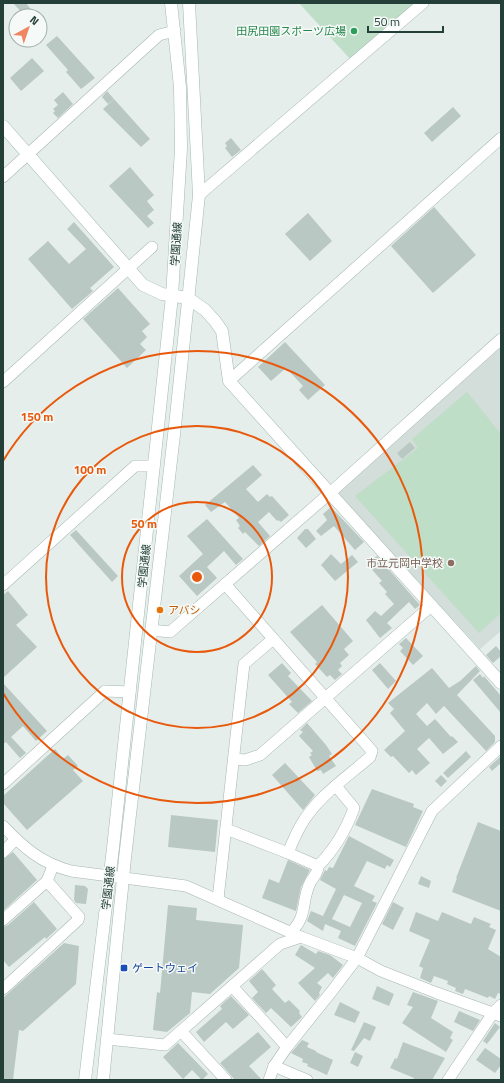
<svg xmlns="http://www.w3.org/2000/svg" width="504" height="1083" font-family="'Titillium Web','Noto Sans JP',sans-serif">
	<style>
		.built { fill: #d3ddd9 }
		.green { fill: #bedec7 }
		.building { fill: #bac8c3; fill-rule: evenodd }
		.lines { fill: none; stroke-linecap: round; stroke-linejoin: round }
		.street-casing { stroke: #a7b6b1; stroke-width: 12 }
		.secondary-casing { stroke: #a3b9b2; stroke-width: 13 }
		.street { stroke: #fff; stroke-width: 11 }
		.secondary { stroke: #fff; stroke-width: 12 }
		.ring { fill: none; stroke: #e8590c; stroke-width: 2 }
		.leisure-dot { fill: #2e9e5b; stroke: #f5faf8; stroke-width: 1.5 }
		.education-dot { fill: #8d6e63; stroke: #f5faf8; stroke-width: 1.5 }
		.food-dot { fill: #e8710a; stroke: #f5faf8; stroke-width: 1.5 }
		.transit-dot { fill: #1a4fb4; stroke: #f5faf8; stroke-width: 1.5 }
		.labels { text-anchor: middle; stroke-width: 3; stroke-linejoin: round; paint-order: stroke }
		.leisure-label { font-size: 11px; fill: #27864d; stroke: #f5faf8; text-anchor: end }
		.street-label { font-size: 11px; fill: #243f38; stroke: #f5faf8 }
		.education-label { font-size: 11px; fill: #785e54; stroke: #f5faf8; text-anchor: end }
		.food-label { font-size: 11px; fill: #c56008; stroke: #f5faf8; text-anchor: start }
		.transit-label { font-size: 11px; fill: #164399; stroke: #f5faf8; text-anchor: start }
		.centre { fill: #e8590c; stroke: #f5faf8; stroke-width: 2 }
		.ring-label { font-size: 12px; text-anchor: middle; font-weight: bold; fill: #e8590c; stroke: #f5faf8; stroke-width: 3; stroke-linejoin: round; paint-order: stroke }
	</style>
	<rect width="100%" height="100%" fill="#e5eeea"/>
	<polygon class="built" points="501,345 501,631 480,649 339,495 339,491"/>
	<g class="green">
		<polygon points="299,3 414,3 351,60"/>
		<polygon points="467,392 501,434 501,613 479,633 355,496 418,448 412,439"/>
	</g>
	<g class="building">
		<polygon points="13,3 26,3 36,16 25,16"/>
		<polygon points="57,36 95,78 81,89 66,72 68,70 46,45"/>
		<polygon points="32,58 44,71 21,91 10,78"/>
		<polygon points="107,91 114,99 108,104 102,97"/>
		<polygon points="63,92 73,104 58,118 53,113 55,111 53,109 58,105 54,100"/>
		<polygon points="114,99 150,139 141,147 103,109"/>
		<polygon points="453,107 461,116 432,142 424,133"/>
		<polygon points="231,138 241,150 232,157 225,148 227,146 225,143"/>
		<polygon points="130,167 154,195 147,201 154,210 147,216 154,223 148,228 109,186"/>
		<polygon points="434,207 476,255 433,293 391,246"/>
		<polygon points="308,213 332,241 310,261 285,234"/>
		<polygon points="74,222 114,267 90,288 93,291 72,309 28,259 48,241 69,264 86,249 67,229"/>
		<polygon points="118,288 150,324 142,331 147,337 140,344 146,350 127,368 83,319"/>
		<polygon points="285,342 325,385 308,400 299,390 303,386 286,368 271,381 258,367"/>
		<polygon points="410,442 415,448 402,459 397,453"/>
		<polygon points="253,465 262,475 246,489 258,502 267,494 270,497 272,496 289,515 281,522 278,520 277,521 269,512 258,522 270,536 259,546 245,532 243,534 238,528 240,526 236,520 239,518 225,502 211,512 205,505"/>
		<polygon points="331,507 364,542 355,550 334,526 321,536 316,531 327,520 323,514"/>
		<polygon points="207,519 243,559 236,565 224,551 207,567 217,578 197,596 179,576 203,554 187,536"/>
		<polygon points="305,529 308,529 316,539 306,548 297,538"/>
		<polygon points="76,530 118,576 112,582 70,535"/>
		<polygon points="331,554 341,564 352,555 358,562 335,581 321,565"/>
		<polygon points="377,556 420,605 415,609 409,602 387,623 392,628 380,638 366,620 375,611 381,616 394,604 385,594 387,592 379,583 382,581 367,564"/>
		<polygon points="8,591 28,615 16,625 37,647 3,678 3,595"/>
		<polygon points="322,605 353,641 344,649 349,655 340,663 342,666 338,670 342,674 335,680 330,675 327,677 315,664 317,662 290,632"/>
		<polygon points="406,638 423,656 413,665 400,651 403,648 399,644"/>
		<polygon points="496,646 501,652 501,656 493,663 486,655"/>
		<polygon points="282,663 291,673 288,676 312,701 298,713 289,704 292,702 268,675"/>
		<polygon points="380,663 396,681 388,689 372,670"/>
		<polygon points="476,666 480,671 457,695 495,736 495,742 486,751 444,706 436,714 427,703 416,714 427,726 435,719 451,737 452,736 458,742 443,754 429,738 417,749 430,763 416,775 412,770 409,773 393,756 391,757 384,750 405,731 390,713 394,709 388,703 432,668 449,688 460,681"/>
		<polygon points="480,674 483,678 484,676 501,696 501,713 473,680"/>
		<polygon points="3,683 47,731 36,741 23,726 11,737 26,753 20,758 6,742 3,744"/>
		<polygon points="307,723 326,745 332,754 329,756 336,766 323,774 321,770 317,771 309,757 312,755 310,753 313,751 299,736 303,732 300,730"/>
		<polygon points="55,749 63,759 68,755 78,766 73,770 83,781 27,830 3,803 3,796"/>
		<polygon points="466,751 471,757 448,778 443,773"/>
		<polygon points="501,756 501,763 492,771 489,767"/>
		<polygon points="285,763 315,795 303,810 272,775"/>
		<polygon points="441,775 447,781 441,787 435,781"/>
		<polygon points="372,789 414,804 413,807 423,811 406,847 355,825"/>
		<polygon points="171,815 218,820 215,852 168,847"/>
		<polygon points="478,822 501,831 501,911 452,892 457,878 456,878"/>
		<path d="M 349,836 L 394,860 L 390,867 L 387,865 L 385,869 L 367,861 L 354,886 L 375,896 L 372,901 L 377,903 L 355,946 L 338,938 L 341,931 L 325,924 L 323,931 L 307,921 L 311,911 L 323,916 L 336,889 L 320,880 L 325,870 L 327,871 L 329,867 L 333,868 ZM 344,895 L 362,903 L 350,927 L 332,919 Z"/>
		<polygon points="13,852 37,880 3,911 3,859"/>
		<polygon points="288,860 310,870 301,887 296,911 262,898 269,879 279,883"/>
		<polygon points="421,876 431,881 429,888 418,884"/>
		<polygon points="75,885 85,886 88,889 86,904 76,903 74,900"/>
		<polygon points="34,902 57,929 46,939 45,937 9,967 3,960 3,927 8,925"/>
		<polygon points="393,902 404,908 393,930 382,924"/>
		<polygon points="168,905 197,908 196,920 243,925 239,968 210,994 192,992 190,1013 167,1032 153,1030 157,992 160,993"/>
		<polygon points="416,912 438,921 442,912 471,924 474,917 491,924 489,927 496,930 488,949 501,957 501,994 498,993 495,999 489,996 488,998 465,989 463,994 455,991 456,988 447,984 448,981 434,976 431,983 420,978 423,968 419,966 430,940 409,931"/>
		<polygon points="64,943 79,946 76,984 23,1031 19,1030 13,1080 3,1080 3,998"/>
		<polygon points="301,945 316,954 318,951 330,955 343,965 333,978 328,973 317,983 322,987 319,993 320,995 315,1001 298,983 315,968 295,955"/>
		<polygon points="262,969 276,985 272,989 285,1003 289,1000 300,1011 299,1013 302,1017 291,1027 271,1008 266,1013 252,998 258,992 249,981"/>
		<polygon points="377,986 394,994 389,1006 372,999"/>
		<polygon points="413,992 438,1001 431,1018 453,1032 450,1038 453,1040 446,1052 402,1023 413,1007 407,1005"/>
		<polygon points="231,996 249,1015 233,1029 226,1022 204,1042 196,1032 222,1009 220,1006"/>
		<polygon points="340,1002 360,1012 355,1023 334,1015"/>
		<polygon points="459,1011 480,1020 473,1031 454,1022"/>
		<polygon points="364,1022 376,1027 370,1041 364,1038 354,1051 351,1050"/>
		<polygon points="495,1023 500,1027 487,1044 483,1041"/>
		<polygon points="258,1032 271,1047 249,1066 262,1080 235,1080 220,1063"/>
		<polygon points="302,1040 309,1043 307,1047 316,1051 316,1052 333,1060 327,1075 307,1066 308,1064 302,1062 303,1059 291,1053"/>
		<polygon points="403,1042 445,1058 432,1080 413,1080 414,1078 390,1068 395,1058 397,1059"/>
		<polygon points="178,1043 208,1074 202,1080 192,1070 183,1079 163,1057"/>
		<polygon points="485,1048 501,1059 501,1065 495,1073 476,1060"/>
		<polygon points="355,1052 363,1056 358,1067 350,1063"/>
	</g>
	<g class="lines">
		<g class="street-casing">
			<g id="street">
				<polyline points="3,177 159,35 175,31"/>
				<polyline points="199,195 423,3"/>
				<polyline points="229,381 501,138"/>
				<polyline points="3,382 152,247"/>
				<path d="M 225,584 L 372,751 L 370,757 C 346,778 317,797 301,825 C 296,834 292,843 288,853"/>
				<polyline points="3,585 135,466 154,466"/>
				<polyline points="151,630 170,632 330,493 501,339"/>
				<polyline points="234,759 245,760 260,755 431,606"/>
				<polyline points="3,784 105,691 130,692"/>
				<path d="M 3,826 C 24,848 41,863 71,871 L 186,886 L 301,937"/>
				<path d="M 226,829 L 288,853 L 318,866 C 318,874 313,877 310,883 C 301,901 308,916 291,932"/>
				<polyline points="3,852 16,839"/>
				<path d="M 318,866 C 334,850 346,830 354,808 L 336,786"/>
				<polyline points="218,899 244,664 273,639"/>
				<polyline points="3,920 47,881"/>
				<polyline points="232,986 287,1047"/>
				<polyline points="3,989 78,920 79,917 47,881 53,866"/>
				<polyline points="181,1031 226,1080"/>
				<polyline points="107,1039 165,1045 280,944 301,937 357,958 381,971 437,993 501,1016"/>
				<polyline points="274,1066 307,1080"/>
				<polyline points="269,1080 274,1066 287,1047 332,991 357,958 432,811 501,746"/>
				<polyline points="448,1080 493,1013 501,1005"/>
			</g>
		</g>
		<g class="secondary-casing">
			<g id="secondary">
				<polyline points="3,126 143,285 162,294 188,298 205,310 215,321 222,331 229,381 501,683"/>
				<polyline points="85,1080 113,848 172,296 181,149 180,87 171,3"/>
				<polyline points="103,1080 125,858 175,426 199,195 189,3"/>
			</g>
		</g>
		<use href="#street" class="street"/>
		<use href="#secondary" class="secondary"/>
	</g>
	<g class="ring">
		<circle cx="197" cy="577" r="75"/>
		<circle cx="197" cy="577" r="151"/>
		<path d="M3 461A226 226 0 1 1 3 693"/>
	</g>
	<circle class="leisure-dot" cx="354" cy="31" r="4"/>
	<circle class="education-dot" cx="451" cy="563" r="4"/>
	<circle class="food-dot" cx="160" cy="610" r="4"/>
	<rect class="transit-dot" x="120" y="964" width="8" height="8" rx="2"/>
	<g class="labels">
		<g class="leisure-label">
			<text x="346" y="35">田尻田園スポーツ広場</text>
		</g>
		<g class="street-label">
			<text transform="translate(176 244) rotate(-86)" y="4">学園通線</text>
			<text transform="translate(144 566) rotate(-84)" y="4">学園通線</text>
			<text transform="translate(108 888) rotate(-83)" y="4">学園通線</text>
		</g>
		<g class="education-label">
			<text x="443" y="567">市立元岡中学校</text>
		</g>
		<g class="food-label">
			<text x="168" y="614">アバシ</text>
		</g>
		<g class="transit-label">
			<text x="132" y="972">ゲートウェイ</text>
		</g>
	</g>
	<circle cx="197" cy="577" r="6" class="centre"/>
	<g class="ring-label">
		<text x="37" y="421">150 m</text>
		<text x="90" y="474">100 m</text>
		<text x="144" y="528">50 m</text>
	</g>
	<rect width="504" height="1083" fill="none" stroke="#243f38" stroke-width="8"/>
	<g transform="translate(28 28) rotate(40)"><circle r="19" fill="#f5faf8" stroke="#a1afab"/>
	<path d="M0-3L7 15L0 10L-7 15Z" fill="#ee8662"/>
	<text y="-6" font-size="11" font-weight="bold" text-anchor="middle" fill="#243f38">N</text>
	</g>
	<path d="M368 26v6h75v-6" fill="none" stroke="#243f38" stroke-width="2"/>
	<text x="374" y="26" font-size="12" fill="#243f38" stroke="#f5faf8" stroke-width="3" paint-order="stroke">50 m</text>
</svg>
